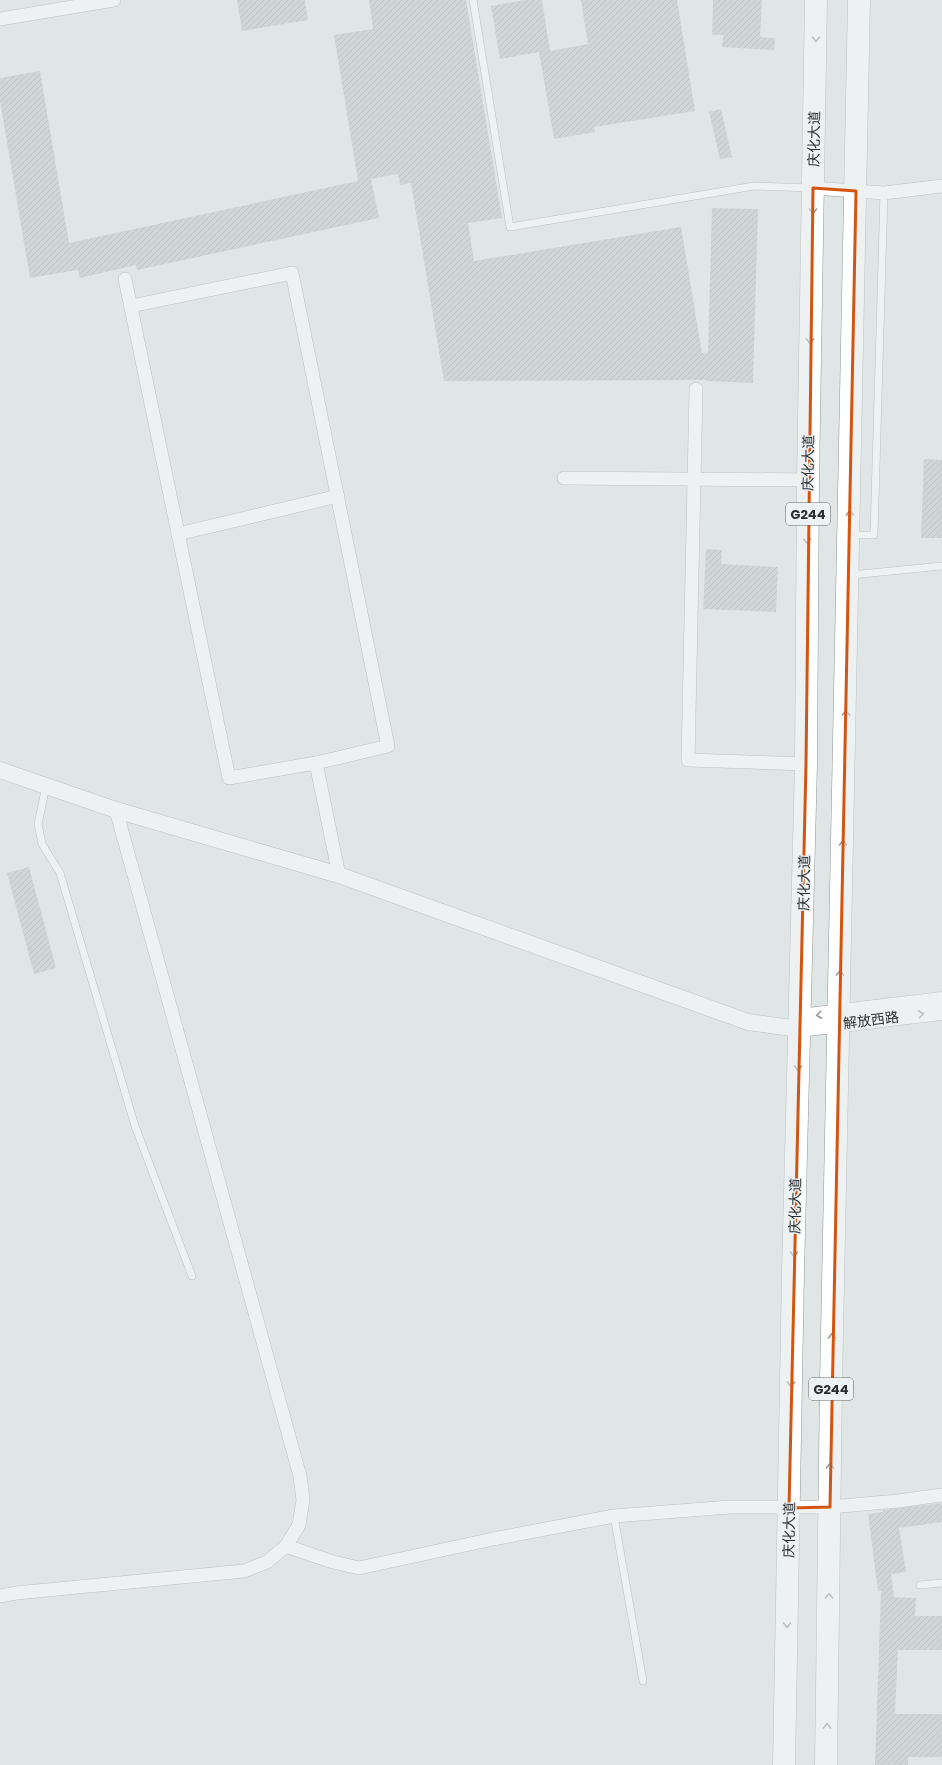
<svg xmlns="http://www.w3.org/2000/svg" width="942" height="1765" font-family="Poppins,'Noto Sans SC',sans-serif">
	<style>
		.building { fill: url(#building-hatch) }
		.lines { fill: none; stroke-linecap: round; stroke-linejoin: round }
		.service-casing { stroke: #919698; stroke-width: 8 }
		.minor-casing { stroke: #919698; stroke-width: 14 }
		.tertiary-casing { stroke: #919698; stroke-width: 17 }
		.trunk-casing { stroke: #919698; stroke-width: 23 }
		.service { stroke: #fff; stroke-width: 7 }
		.minor { stroke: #fff; stroke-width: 13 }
		.tertiary { stroke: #fff; stroke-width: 16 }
		.trunk { stroke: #fff; stroke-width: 22 }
		.oneway { stroke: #969797 }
		.marked { fill: none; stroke: #d55510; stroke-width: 3; stroke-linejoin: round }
		.labels { text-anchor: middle; stroke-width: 3; stroke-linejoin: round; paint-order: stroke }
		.shield { fill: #edf2f4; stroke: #676a6a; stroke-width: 1 }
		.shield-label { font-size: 13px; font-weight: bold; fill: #2d2f2f }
		.street-label { font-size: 14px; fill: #2d2f2f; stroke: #edf2f4 }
	</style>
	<defs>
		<pattern id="building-hatch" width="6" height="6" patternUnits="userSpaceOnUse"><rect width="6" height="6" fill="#bdc2c4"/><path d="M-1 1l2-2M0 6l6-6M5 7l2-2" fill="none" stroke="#9a9ea0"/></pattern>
	</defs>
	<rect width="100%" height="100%" fill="#e0e5e6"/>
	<g class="building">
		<polygon points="237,0 305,0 308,20 242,31"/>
		<polygon points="369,0 466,0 502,218 468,223 474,261 681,227 702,353 708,352 712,208 758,209 753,383 707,381 707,380 444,381 411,183 400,185 398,174 371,179 379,218 137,270 136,265 80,278 78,270 30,278 0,101 0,78 40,71 69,243 358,181 334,35 373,29"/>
		<polygon points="524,0 542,0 550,51 588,44 581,0 677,0 695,111 594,127 595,132 554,139 539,52 500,59 491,6"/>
		<polygon points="713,0 762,0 760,37 775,38 774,50 722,47 723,35 712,35"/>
		<polygon points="721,109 732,157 720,159 709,112"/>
		<polygon points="924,459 942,460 942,538 921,538"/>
		<polygon points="706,549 722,550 721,564 778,567 776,612 703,609"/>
		<polygon points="29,867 56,968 34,974 7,873"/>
		<polygon points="942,1503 942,1522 899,1528 906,1572 891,1574 894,1597 916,1598 915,1616 942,1616 942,1650 898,1650 895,1714 942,1714 942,1757 908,1757 908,1765 875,1765 881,1591 878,1591 868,1514 883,1512 883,1510"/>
	</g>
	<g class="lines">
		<g class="service-casing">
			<g id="service">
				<polyline points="473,0 510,227 754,186 811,188"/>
				<polyline points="851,535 874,535 884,193"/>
				<polyline points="851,575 942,566"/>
				<polyline points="46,786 38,824 42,844 60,873 135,1126 192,1276"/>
				<polyline points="614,1516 643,1681"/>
				<polyline points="920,1585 942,1583"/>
			</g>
		</g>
		<g class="minor-casing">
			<g id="minor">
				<polyline points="0,19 114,0"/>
				<polyline points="813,188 884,193 942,186"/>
				<polyline points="125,279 229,778 316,763 339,875"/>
				<polyline points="131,306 292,273 388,746 316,763"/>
				<polyline points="696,389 688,760 806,764"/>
				<polyline points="564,478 808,480"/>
				<polyline points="178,534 338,496"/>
				<polyline points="286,1546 333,1562 359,1568 493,1539 614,1516 730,1507 830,1507 898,1501 942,1495"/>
				<polyline points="0,1596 16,1593 244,1571 267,1562 286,1546 299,1525 303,1500 300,1476 116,810"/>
			</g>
		</g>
		<g class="tertiary-casing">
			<g id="tertiary">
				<polyline points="0,770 116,810 339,875 748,1022 799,1029 942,1012"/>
				<polyline points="800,1017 942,1000"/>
			</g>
		</g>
		<g class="trunk-casing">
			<g id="trunk">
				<polyline points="784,1765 793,1271 806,764 808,480 816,0"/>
				<polyline points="826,1765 831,1384 859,0"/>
			</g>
		</g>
		<use href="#service" class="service"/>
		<use href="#minor" class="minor"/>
		<use href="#tertiary" class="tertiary"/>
		<use href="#trunk" class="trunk"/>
	</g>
	<defs><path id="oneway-chevron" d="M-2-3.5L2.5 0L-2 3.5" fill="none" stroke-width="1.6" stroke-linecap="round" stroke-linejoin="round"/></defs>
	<g class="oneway">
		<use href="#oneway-chevron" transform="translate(816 39) rotate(91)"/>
		<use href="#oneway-chevron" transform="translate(813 211) rotate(91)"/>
		<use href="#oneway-chevron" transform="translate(810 341) rotate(91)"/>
		<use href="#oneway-chevron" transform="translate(850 513) rotate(-89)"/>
		<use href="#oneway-chevron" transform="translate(807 541) rotate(90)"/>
		<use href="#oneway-chevron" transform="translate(846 713) rotate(-89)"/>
		<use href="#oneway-chevron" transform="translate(843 843) rotate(-89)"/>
		<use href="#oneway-chevron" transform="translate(840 973) rotate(-89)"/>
		<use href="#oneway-chevron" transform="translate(921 1014) rotate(-7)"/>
		<use href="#oneway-chevron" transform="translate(819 1015) rotate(174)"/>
		<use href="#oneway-chevron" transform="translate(798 1068) rotate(91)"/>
		<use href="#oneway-chevron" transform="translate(794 1254) rotate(91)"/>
		<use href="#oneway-chevron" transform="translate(832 1336) rotate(-89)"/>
		<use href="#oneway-chevron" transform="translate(791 1384) rotate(91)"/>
		<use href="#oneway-chevron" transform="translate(830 1466) rotate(-89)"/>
		<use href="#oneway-chevron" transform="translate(829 1596) rotate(-89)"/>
		<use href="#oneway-chevron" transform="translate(787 1625) rotate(91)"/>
		<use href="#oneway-chevron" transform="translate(827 1726) rotate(-89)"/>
	</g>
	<path d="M0 0H942V1765H0ZM 813,188 L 856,191 L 830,1507 L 789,1508 L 806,764 Z" fill="#e0e5e6" fill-opacity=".55" fill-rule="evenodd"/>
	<path class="marked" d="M 813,188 L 856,191 L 830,1507 L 789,1508 L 806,764 Z"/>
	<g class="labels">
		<g class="shield">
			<rect x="786" y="503" width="44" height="22" rx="3"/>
			<rect x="809" y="1378" width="44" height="22" rx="3"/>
		</g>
		<g class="shield-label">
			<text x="808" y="519">G244</text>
			<text x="831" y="1394">G244</text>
		</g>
		<g class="street-label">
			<text transform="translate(814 139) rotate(-89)" y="5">庆化大道</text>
			<text transform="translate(808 463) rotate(-89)" y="5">庆化大道</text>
			<text transform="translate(804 883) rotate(-89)" y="5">庆化大道</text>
			<text transform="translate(871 1020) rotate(-7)" y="5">解放西路</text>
			<text transform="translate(795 1206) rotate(-89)" y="5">庆化大道</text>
			<text transform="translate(789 1530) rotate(-89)" y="5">庆化大道</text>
		</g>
	</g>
</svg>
